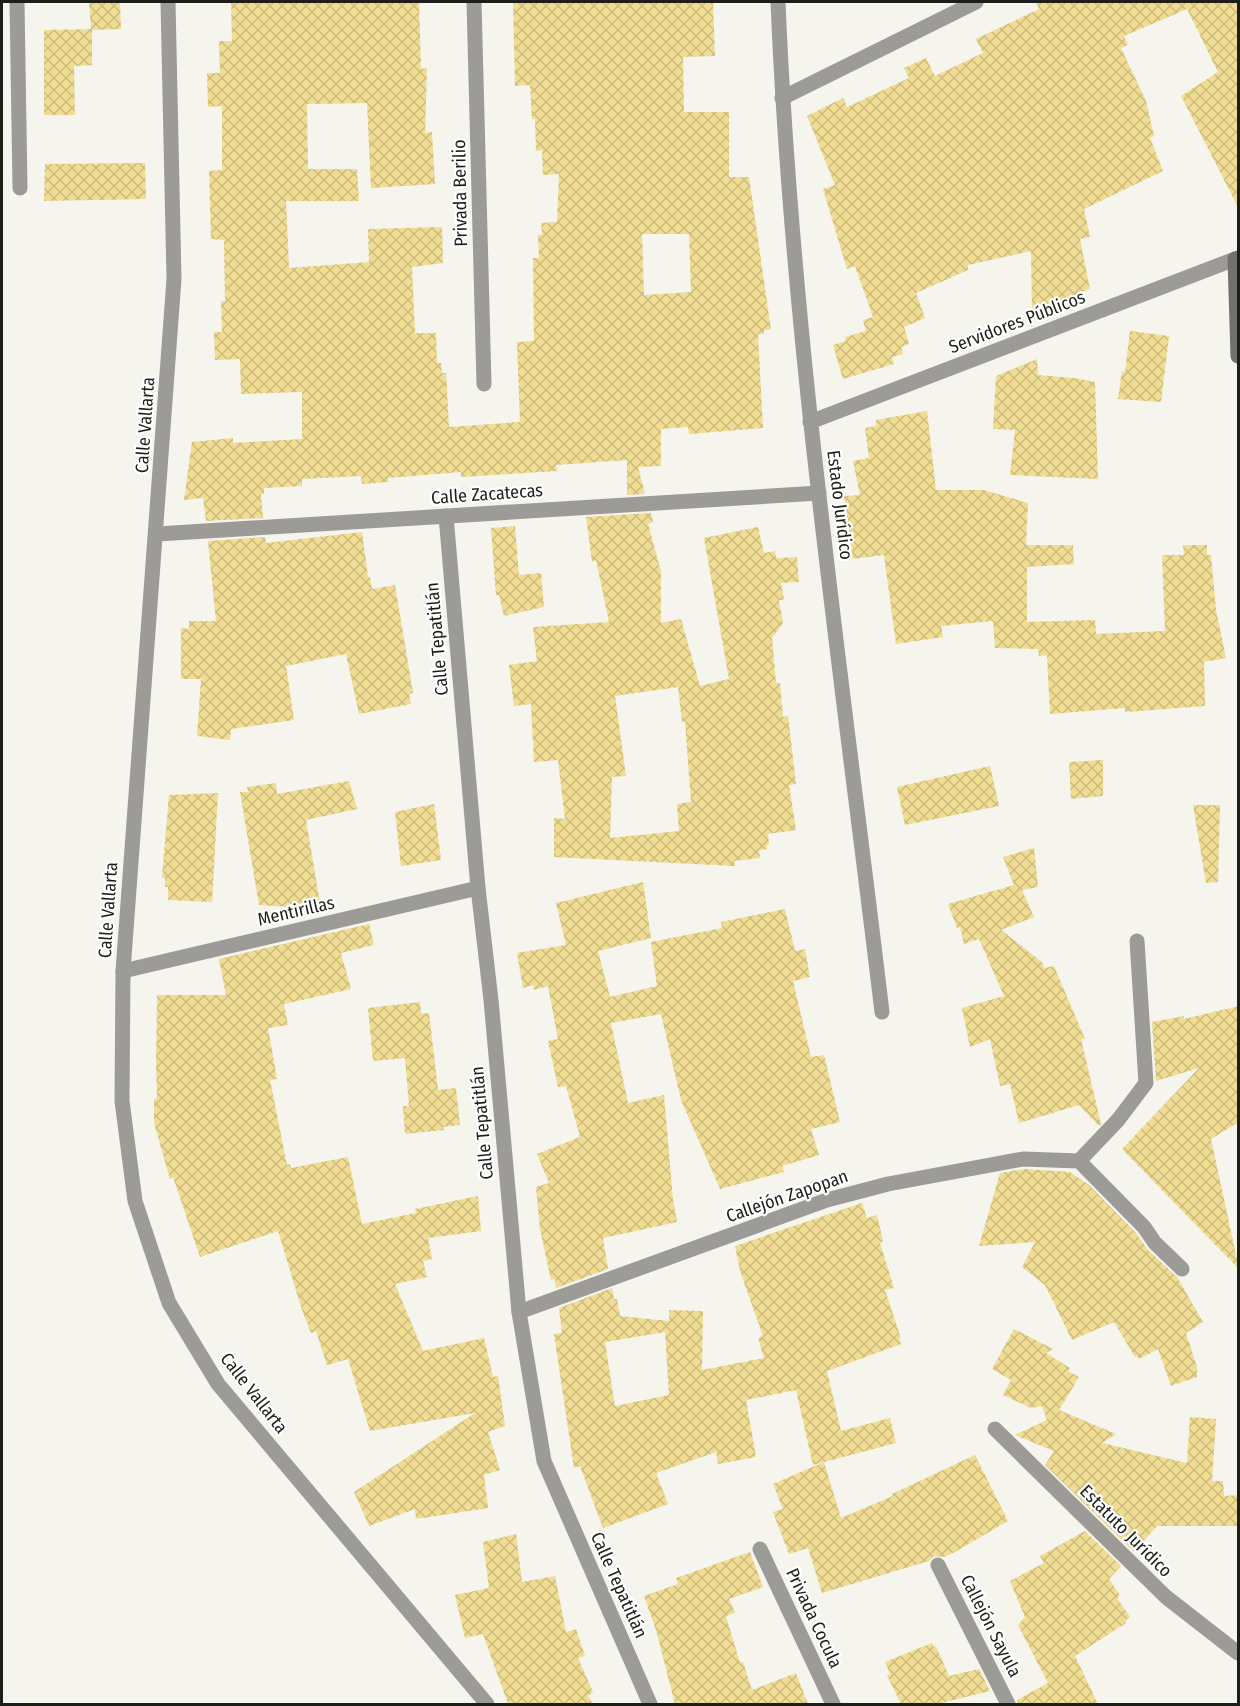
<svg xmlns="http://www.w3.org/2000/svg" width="1240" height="1706" font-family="'Fira Sans Condensed',sans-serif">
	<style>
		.building { fill: url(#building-cross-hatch); fill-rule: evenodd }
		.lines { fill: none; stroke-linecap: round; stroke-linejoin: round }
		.street { stroke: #9c9b98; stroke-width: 15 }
		.secondary { stroke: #72716d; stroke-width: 15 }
		.labels { text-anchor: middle; stroke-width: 4.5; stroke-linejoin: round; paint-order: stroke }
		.street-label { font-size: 18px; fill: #1d1d1a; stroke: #fff }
	</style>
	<defs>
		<pattern id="building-cross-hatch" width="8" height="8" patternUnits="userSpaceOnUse" patternTransform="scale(1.5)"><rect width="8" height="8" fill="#f0dc93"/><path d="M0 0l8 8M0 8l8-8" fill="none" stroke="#cdbc7e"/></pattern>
	</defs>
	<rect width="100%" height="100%" fill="#f5f4ed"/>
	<g class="building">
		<polygon points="89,2 120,2 121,29 92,30 92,65 74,66 75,115 44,115 44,30 91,29"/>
		<path d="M 231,2 L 419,2 L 421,69 L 427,68 L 425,133 L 432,132 L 435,184 L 371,188 L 367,103 L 307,104 L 308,169 L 357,169 L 359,201 L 286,201 L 289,268 L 369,262 L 368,229 L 442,227 L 443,263 L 412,267 L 415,333 L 436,333 L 437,363 L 441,363 L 442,373 L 446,373 L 449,427 L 520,422 L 517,342 L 534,341 L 533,258 L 539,258 L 538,235 L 542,235 L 541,223 L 557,222 L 559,174 L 543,175 L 542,150 L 536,151 L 535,119 L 532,119 L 530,85 L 515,86 L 513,2 L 713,2 L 715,56 L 683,57 L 684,112 L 729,112 L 729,177 L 749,177 L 771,330 L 764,330 L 764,334 L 758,334 L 763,428 L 689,434 L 688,427 L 661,429 L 661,466 L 638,467 L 645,494 L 627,495 L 627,460 L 556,465 L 557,471 L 461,477 L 461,472 L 388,478 L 388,482 L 362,484 L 361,476 L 302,479 L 302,486 L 264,488 L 264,493 L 261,494 L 263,518 L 206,521 L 203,498 L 184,500 L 192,442 L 233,438 L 233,443 L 302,439 L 302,392 L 241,394 L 240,359 L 215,360 L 214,332 L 222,332 L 221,301 L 225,301 L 224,240 L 211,239 L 209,171 L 222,170 L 222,106 L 208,107 L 207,73 L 220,73 L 219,41 L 232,41 ZM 642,234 L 689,234 L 691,292 L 644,295 Z"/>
		<polygon points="1036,2 1239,2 1239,209 1181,96 1218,72 1187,9 1124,36 1128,45 1121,48 1146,101 1154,136 1150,138 1163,171 1084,209 1090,237 1080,239 1090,289 1032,313 1031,251 968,265 968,270 916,293 925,318 904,327 909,344 901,347 903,354 892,357 894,364 843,379 833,345 846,341 845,337 866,331 863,320 873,317 855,266 847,269 823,189 835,185 807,116 843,98 847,107 909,78 904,68 926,58 935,76 983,53 976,39 1039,9"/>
		<polygon points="145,163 146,199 44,201 45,164"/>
		<polygon points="1130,331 1169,336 1161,402 1118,399 1122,371 1125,372"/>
		<polygon points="1037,359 1038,375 1074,378 1095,382 1098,479 1010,475 1015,430 993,429 996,376"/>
		<polygon points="927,411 936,490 984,490 1028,503 1026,545 1073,545 1074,564 1027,567 1027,622 1095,620 1096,634 1165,631 1162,555 1184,555 1183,545 1207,545 1207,555 1211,555 1216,610 1226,658 1204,662 1205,706 1125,712 1125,708 1050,714 1047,655 1039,656 1038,649 995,648 993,621 941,626 943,637 896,644 884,555 853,559 844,496 860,495 853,461 869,458 865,428 876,426 876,420"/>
		<path d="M 651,513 L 653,522 L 648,524 L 661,571 L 661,623 L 681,619 L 700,686 L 729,679 L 704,538 L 758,527 L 764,553 L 775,551 L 776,558 L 797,557 L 799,582 L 781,583 L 784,600 L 779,600 L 783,623 L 772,638 L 776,683 L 780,683 L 783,717 L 788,716 L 796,784 L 789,785 L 796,830 L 768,834 L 769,845 L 766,845 L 767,849 L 759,850 L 760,858 L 734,861 L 735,866 L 554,857 L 554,818 L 565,819 L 558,760 L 534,762 L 531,704 L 514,706 L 509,665 L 537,661 L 533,627 L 609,622 L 596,560 L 592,562 L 586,517 ZM 678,687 L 682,722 L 685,721 L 691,802 L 677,804 L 679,831 L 610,838 L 612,777 L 626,776 L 615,696 Z"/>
		<polygon points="515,526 519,575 541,573 544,607 504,616 499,595 496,595 491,528"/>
		<polygon points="362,532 368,577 370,577 372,589 395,585 413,693 409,694 411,704 359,714 346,654 286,666 294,720 231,729 230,740 197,736 201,679 181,679 181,628 189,629 189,621 216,621 208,541 265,537 266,543"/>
		<polygon points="1103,760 1103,796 1071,799 1069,762"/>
		<polygon points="990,766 999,806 905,825 897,787"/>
		<polygon points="349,781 357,809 306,820 321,909 259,905 240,792 248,792 247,787 276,783 277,794"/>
		<polygon points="218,793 212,902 168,900 168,887 165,887 165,878 162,878 169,795"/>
		<polygon points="434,804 441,860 401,866 395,812"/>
		<polygon points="1193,805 1220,805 1218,882 1206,883"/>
		<polygon points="1034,848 1038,887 1022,890 1034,917 1001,930 1043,963 1044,968 1054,966 1085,1039 1081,1039 1101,1124 1099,1126 1079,1105 1019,1123 1010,1084 1000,1086 990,1039 970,1047 962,1008 1004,996 979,939 964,944 960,927 957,928 948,904 1014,885 1003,857"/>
		<polygon points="643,882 651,938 598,951 610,997 657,986 651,942 722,928 721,922 785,909 795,951 805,949 810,977 793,981 811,1057 824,1055 840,1122 811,1129 819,1155 782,1166 784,1172 720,1189 681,1100 661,1014 611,1023 628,1103 664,1095 673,1200 677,1222 603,1238 608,1269 556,1288 555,1279 551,1280 540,1229 536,1187 549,1183 537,1154 580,1137 566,1086 558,1087 548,1041 558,1039 548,986 534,990 533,985 523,988 517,953 566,945 556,903"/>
		<polygon points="369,924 374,945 341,953 351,989 284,1004 288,1025 268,1028 277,1079 270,1080 287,1165 290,1164 291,1168 348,1157 362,1224 416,1213 415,1209 478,1196 481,1231 428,1238 432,1259 423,1261 427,1277 395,1284 423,1351 484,1338 493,1377 498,1376 505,1426 488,1432 500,1470 484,1475 488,1508 416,1519 415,1509 369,1526 354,1492 475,1413 370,1431 348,1359 327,1365 316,1331 311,1333 302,1310 278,1231 200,1257 173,1177 170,1179 154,1123 154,1099 157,1098 156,1064 157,995 226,995 219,959"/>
		<polygon points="420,1002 421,1014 429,1013 438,1090 456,1088 460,1125 443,1127 444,1130 405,1134 403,1106 409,1106 405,1058 373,1061 368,1008"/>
		<polygon points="1239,1006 1239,1122 1211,1139 1239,1269 1122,1149 1199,1068 1156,1081 1152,1022 1184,1016 1184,1019"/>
		<polygon points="1024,1169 1070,1172 1089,1185 1136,1233 1148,1250 1177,1277 1203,1322 1186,1333 1197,1367 1197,1377 1171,1386 1158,1349 1139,1359 1137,1356 1135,1357 1114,1322 1072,1340 1045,1285 1022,1267 1035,1242 979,1246 1000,1173"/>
		<path d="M 862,1203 L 867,1218 L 877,1215 L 883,1241 L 880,1243 L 894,1288 L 885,1290 L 901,1338 L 899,1339 L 901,1344 L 827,1371 L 841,1431 L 890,1418 L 896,1443 L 813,1465 L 796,1390 L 746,1400 L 756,1457 L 718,1464 L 716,1452 L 656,1473 L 668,1504 L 603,1528 L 580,1466 L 574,1468 L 554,1334 L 562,1333 L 559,1308 L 612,1288 L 614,1299 L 617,1299 L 620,1316 L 669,1321 L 669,1310 L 703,1311 L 702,1370 L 764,1358 L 758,1338 L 763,1336 L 740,1271 L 735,1246 ZM 665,1332 L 669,1395 L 615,1406 L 605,1342 Z"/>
		<polygon points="1014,1329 1053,1349 1046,1353 1070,1368 1068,1371 1079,1377 1059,1410 1116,1434 1102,1443 1187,1463 1190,1417 1216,1419 1212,1481 1223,1481 1224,1496 1239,1495 1239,1526 1157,1526 1134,1552 1045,1465 1054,1451 1015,1435 1047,1420 1042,1406 1031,1408 1003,1395 1011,1380 992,1369"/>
		<polygon points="975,1455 1008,1521 955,1552 944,1557 934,1556 929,1561 822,1593 808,1548 789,1554 773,1512 783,1509 773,1484 824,1462 841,1518 893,1496 892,1494"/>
		<polygon points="1085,1531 1121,1566 1109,1579 1120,1595 1117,1598 1130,1617 1125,1621 1126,1623 1075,1656 1098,1704 1018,1704 1017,1700 1048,1683 1018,1625 1025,1617 1010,1581 1044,1563 1040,1556"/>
		<polygon points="516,1534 522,1582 555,1576 566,1632 576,1629 585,1656 578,1658 593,1692 588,1696 593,1704 508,1704 483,1634 465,1638 455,1595 489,1588 483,1542"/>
		<polygon points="750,1552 763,1587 729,1599 735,1613 726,1616 740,1663 743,1662 752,1690 796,1673 808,1704 675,1704 656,1630 644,1596 678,1584 676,1578"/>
		<polygon points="932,1643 934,1647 936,1646 949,1676 979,1669 990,1691 937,1704 901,1704 887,1675 890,1674 885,1662"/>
	</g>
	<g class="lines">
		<g class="street">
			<polyline points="17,2 20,188"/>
			<polyline points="168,2 174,279 123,971 122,1101 135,1201 169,1303 218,1384 487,1704"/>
			<polyline points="474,2 484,384"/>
			<path d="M 778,2 C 792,340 842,676 882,1012"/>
			<polyline points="782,98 976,2"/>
			<polyline points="810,422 1235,259"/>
			<polyline points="446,516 478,888 491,1000 519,1312 544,1461 650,1704"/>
			<polyline points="157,534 819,493"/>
			<polyline points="123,971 478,888"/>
			<polyline points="1079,1161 1118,1120 1146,1083 1137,941"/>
			<polyline points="519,1312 827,1200 888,1184 1023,1159 1079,1161 1144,1227 1155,1243 1182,1269"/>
			<polyline points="995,1429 1166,1597 1238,1653"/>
			<polyline points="760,1549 833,1704"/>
			<polyline points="938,1565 1008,1704"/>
		</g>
		<polyline class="secondary" points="1238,258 1235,259 1238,356"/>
	</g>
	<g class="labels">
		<g class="street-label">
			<text transform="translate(460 193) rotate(-91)" y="6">Privada Berilio</text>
			<text transform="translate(1017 322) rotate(-21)" y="6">Servidores Públicos</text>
			<text transform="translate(145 425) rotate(-86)" y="6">Calle Vallarta</text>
			<text transform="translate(487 494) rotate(-4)" y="6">Calle Zacatecas</text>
			<text transform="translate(840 505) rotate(83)" y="6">Estado Jurídico</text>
			<text transform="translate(437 639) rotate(-95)" y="6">Calle Tepatitlán</text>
			<text transform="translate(108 910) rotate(-86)" y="6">Calle Vallarta</text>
			<text transform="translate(296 911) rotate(-13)" y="6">Mentirillas</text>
			<text transform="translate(482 1123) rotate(-95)" y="6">Calle Tepatitlán</text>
			<text transform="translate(787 1196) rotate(-19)" y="6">Callejón Zapopan</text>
			<text transform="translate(254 1393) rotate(52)" y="6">Calle Vallarta</text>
			<text transform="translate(1126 1531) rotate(45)" y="6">Estatuto Jurídico</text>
			<text transform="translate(619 1585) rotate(66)" y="6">Calle Tepatitlán</text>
			<text transform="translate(814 1618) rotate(65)" y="6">Privada Cocula</text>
			<text transform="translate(991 1626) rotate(63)" y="6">Callejón Sayula</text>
		</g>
	</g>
	<rect width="1240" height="1706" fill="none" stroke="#1d1d1a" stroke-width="6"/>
</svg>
